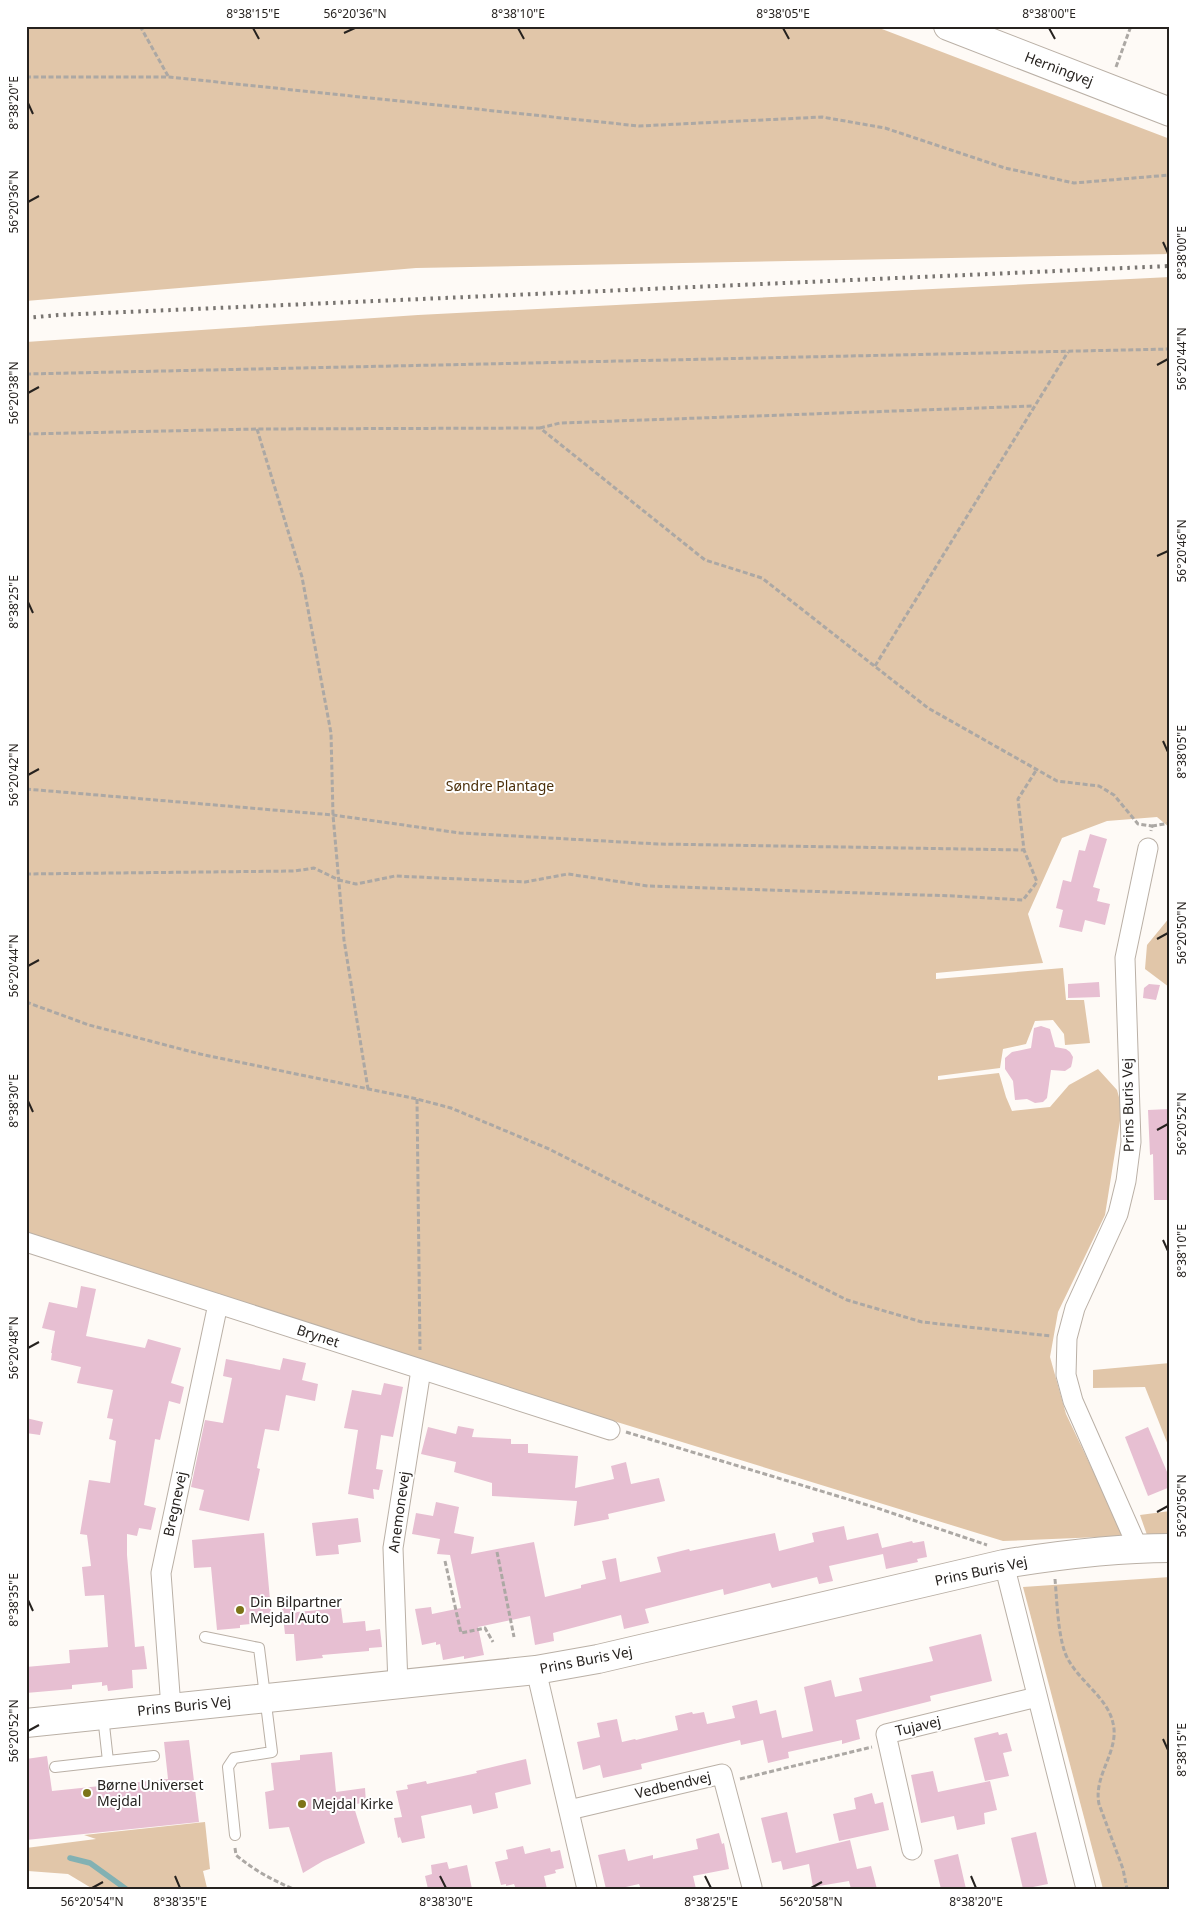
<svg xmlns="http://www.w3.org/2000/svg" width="1196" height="1915" font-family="'Noto Sans',sans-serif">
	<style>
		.green { fill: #e1c6a9 }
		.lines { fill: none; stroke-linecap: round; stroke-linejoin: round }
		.stream { stroke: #82b1b3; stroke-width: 5.5 }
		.building { fill: #e7bfd2 }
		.lane-casing { stroke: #bab0a6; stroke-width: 12 }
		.street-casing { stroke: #bab0a6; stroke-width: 21 }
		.secondary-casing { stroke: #bab0a6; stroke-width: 30 }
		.path { stroke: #aca8a4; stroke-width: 3; stroke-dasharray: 5 2.5; stroke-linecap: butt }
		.lane { stroke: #fff; stroke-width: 10 }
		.street { stroke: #fff; stroke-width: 19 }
		.secondary { stroke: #fff; stroke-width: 28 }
		.rail { stroke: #797571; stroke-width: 4; stroke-dasharray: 2.5 5; stroke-linecap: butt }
		.ticks { fill: none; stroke: #26221f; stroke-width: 2 }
		.poi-dot { fill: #7c7418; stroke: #fff; stroke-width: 2 }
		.labels { text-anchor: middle; stroke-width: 4; stroke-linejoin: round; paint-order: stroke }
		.street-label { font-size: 14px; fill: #26221f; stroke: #fff }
		.park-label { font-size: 14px; fill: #4b2f0a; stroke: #fff }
		.poi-label { font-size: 14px; fill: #26221f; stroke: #fff; text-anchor: start }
		.neatline { fill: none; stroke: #26221f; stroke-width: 2 }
		.ticks-label { font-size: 12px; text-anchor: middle; fill: #26221f }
	</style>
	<rect width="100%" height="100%" fill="#fefaf6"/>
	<g class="green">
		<polygon points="26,26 874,26 1170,139 1170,254 416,268 26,301"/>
		<polygon points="1170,277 1170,828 1157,817 1107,821 1062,838 1028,914 1043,963 936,973 936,979 1063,968 1066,1000 1084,1000 1090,1043 1065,1045 1064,1034 1053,1020 1035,1021 1026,1044 1003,1049 1000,1068 938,1076 938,1080 999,1073 1006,1097 1012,1111 1050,1107 1069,1085 1098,1069 1117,1090 1122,1108 1105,1215 1058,1312 1050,1357 1066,1414 1124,1536 1003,1541 26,1240 26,342 418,315"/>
		<polygon points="1170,917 1170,995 1169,987 1145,969 1147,945"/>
		<polygon points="1170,1363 1170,1450 1145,1387 1093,1388 1093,1370"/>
		<polygon points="1170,1511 1170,1534 1147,1535 1140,1515"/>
		<polygon points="1170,1577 1170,1889 1103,1889 1023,1587"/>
		<polygon points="205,1822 210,1869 203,1871 207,1888 211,1889 93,1889 68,1874 28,1871 26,1848 96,1839 84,1835"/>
	</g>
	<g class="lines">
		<polyline class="stream" points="70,1858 90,1863 126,1889"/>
	</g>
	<g class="building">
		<polygon points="1090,834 1107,839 1093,887 1100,889 1097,901 1110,904 1105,925 1085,920 1082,932 1059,927 1063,910 1056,908 1063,880 1071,882 1079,850 1085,851"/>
		<polygon points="1099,982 1100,997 1068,998 1068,984"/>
		<polygon points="1149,984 1160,985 1156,1000 1143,998 1144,988"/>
		<polygon points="1041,1026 1050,1029 1055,1047 1066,1049 1070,1052 1073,1057 1072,1063 1071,1067 1065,1071 1051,1070 1047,1098 1043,1102 1035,1103 1027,1099 1015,1100 1013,1081 1005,1069 1005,1058 1012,1052 1031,1048 1034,1028"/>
		<polygon points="1170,1109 1170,1200 1154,1200 1153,1154 1150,1155 1148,1110"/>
		<polygon points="81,1286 96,1289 86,1336 145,1348 148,1339 181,1348 171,1383 184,1387 180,1404 169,1401 160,1440 155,1439 144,1505 156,1508 151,1530 139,1528 137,1536 127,1534 127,1555 135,1647 144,1646 147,1669 132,1670 133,1688 108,1691 107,1685 102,1686 102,1682 72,1685 72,1689 26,1693 26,1667 70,1663 69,1650 108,1647 104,1595 85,1596 82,1567 91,1566 87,1535 80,1534 89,1480 110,1483 116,1441 109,1439 113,1419 107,1418 113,1390 77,1383 81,1367 51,1360 52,1353 51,1353 55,1331 42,1328 49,1302 77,1308"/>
		<polygon points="283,1358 306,1363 302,1380 318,1384 315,1401 286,1395 279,1431 265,1429 257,1468 260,1469 249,1521 199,1510 204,1490 191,1487 205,1420 223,1423 232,1378 223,1376 226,1359 280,1370"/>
		<polygon points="384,1383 403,1387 393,1437 381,1435 376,1469 383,1470 379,1490 373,1489 374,1499 348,1494 358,1430 344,1428 352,1390 381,1395"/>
		<polygon points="26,1418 43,1422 40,1435 26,1433"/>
		<polygon points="458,1426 474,1429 472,1437 511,1439 511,1444 528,1444 528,1453 578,1456 575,1488 614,1479 611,1466 626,1462 631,1484 659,1478 665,1501 608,1514 609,1519 574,1526 577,1501 492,1496 492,1483 454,1472 456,1462 421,1454 428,1427 456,1434"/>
		<polygon points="1148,1427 1170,1479 1170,1487 1148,1496 1125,1437"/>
		<polygon points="436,1502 459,1507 454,1533 474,1537 471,1554 534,1542 545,1597 581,1588 581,1585 606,1579 602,1561 616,1558 620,1582 661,1572 657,1557 689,1549 690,1551 775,1533 779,1551 814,1542 812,1533 844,1526 847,1540 878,1533 882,1548 912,1541 913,1543 924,1541 927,1557 917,1559 918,1562 886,1569 883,1554 829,1566 833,1581 819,1584 817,1577 772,1588 770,1583 724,1595 723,1589 645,1609 649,1623 624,1629 621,1615 553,1633 554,1641 535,1645 530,1616 497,1623 478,1627 484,1655 464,1659 464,1656 443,1660 440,1644 436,1645 436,1642 422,1645 415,1609 431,1607 432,1614 461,1608 450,1555 437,1554 440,1539 412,1534 416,1513 433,1516"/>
		<polygon points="358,1518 361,1542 338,1545 339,1554 316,1556 312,1523"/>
		<polygon points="264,1533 272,1622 240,1625 240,1628 217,1630 211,1567 194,1568 192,1540"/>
		<polygon points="296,1606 297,1612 341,1608 343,1623 365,1621 366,1631 380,1629 382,1647 369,1648 369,1651 322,1655 323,1658 296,1661 294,1634 285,1634 282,1608"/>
		<polygon points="981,1634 992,1681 930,1696 931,1701 856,1720 860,1739 842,1744 842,1740 788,1752 789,1758 768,1763 763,1740 741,1745 740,1740 641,1764 642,1769 603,1778 600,1765 583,1770 577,1742 600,1737 597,1723 617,1719 622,1742 635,1739 636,1740 678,1730 675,1716 692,1712 693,1714 704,1712 707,1724 735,1718 732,1706 757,1700 760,1714 776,1710 782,1738 813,1731 804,1687 831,1680 835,1697 862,1691 859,1678 933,1661 929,1647"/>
		<polygon points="998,1732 999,1735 1007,1733 1012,1751 1003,1753 1009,1776 985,1781 974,1738"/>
		<polygon points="189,1740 199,1822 26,1840 26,1759 47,1756 52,1791 168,1779 164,1742"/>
		<polygon points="332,1752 336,1792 365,1788 366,1803 353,1804 365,1843 323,1861 303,1873 289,1827 269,1829 265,1792 274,1790 271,1763 300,1760 300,1755"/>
		<polygon points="526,1759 531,1784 495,1793 498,1808 473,1814 471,1805 421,1816 425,1838 402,1843 400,1837 398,1838 394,1818 402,1817 396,1791 408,1789 407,1785 426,1781 427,1784 477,1773 476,1771"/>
		<polygon points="933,1771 938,1792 990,1781 997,1810 984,1813 985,1824 957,1830 954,1816 921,1823 911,1775"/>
		<polygon points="872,1793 875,1804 883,1802 889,1830 839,1841 833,1814 856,1809 854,1798"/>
		<polygon points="787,1812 796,1853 850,1840 857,1869 871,1866 877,1889 851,1889 849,1881 813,1887 809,1864 783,1870 781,1861 772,1863 761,1818"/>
		<polygon points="1036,1832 1048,1884 1023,1889 1011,1838"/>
		<polygon points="719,1833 722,1844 724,1843 729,1869 693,1876 696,1889 641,1889 639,1884 617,1889 606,1889 598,1855 625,1849 628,1861 653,1855 653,1859 698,1849 696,1839"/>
		<polygon points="523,1846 525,1854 550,1848 551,1852 560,1850 564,1868 555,1870 556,1873 544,1876 547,1889 516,1889 514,1884 506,1886 506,1884 501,1885 495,1862 508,1859 506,1850"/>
		<polygon points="958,1854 966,1889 941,1889 934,1860"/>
		<polygon points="447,1862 449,1869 467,1865 472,1889 428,1889 425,1876 432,1874 431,1865"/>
	</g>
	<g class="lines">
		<g class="lane-casing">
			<g id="lane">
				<polyline points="205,1637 259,1648 272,1752 234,1758 228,1767 235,1835"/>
				<polyline points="103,1716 108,1761 154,1756"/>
				<polyline points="55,1767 108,1761"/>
			</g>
		</g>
		<g class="street-casing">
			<g id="street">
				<polyline points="26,1242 610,1430"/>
				<polyline points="1138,1548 1073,1401 1066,1375 1067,1338 1075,1308 1118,1214 1126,1181 1131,1142 1125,958 1148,848"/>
				<polyline points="1004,1564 1086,1889"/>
				<polyline points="536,1670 587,1889"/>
				<polyline points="398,1685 393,1548 421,1370"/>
				<polyline points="171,1708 161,1573 218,1304"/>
				<polyline points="569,1810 722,1774 752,1887"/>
				<polyline points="912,1850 886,1734 1037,1697"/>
			</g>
		</g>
		<g class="secondary-casing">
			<g id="secondary">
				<polyline points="948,26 1170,112"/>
				<path d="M 26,1723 L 536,1670 L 598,1659 L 1004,1564 C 1059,1555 1114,1548 1170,1548"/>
			</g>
		</g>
		<g class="path">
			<polyline points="140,26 168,76"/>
			<polyline points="1116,67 1131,26"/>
			<polyline points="26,77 169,77 639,126 822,117 885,128 1005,168 1074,183 1170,175"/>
			<polyline points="26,374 1170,349"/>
			<polyline points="540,428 560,423 1034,406"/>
			<polyline points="257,429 302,577 331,733 333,815 344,940 368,1089"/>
			<polyline points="26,434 257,429 540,428 705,560 762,578 928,708 1057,781 1099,786 1114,795 1138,824 1152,826 1151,831"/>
			<polyline points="875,666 1068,352"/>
			<polyline points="26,789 333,815 460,833 658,844 1024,850"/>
			<polyline points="1152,826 1170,823"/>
			<polyline points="26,874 295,871 314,868 339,880 356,884 395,876 525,882 568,874 648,886 954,896 1023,900 1037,882 1024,850 1018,799 1037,769"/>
			<polyline points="26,1002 89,1025 200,1054 417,1099 451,1108 549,1149 847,1300 922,1322 1051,1336"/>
			<polyline points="417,1099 420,1350"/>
			<polyline points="626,1432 877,1508 987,1545"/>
			<polyline points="497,1552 514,1637"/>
			<polyline points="445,1561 461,1633 485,1628 493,1642"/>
			<path d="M 1055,1579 C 1057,1601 1058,1644 1069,1661 C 1081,1682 1108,1699 1113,1723 C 1120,1751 1093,1775 1099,1804 L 1123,1869 L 1127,1889"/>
			<polyline points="740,1779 872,1747"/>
			<path d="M 235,1848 L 236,1855 C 255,1871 271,1879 293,1889"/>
		</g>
		<use href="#lane" class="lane"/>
		<use href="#street" class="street"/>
		<use href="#secondary" class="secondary"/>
		<polyline class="rail" points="26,318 58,315 1170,266"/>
	</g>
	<path class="ticks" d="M 253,28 L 259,39M 518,28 L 524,39M 783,28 L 789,39M 1049,28 L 1055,39M 344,33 L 355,28M 28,103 L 33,114M 28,202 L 39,196M 1163,242 L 1168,253M 1157,365 L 1168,359M 28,393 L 39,387M 1157,556 L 1168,551M 28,602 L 33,613M 1163,741 L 1168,752M 28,775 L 39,769M 1157,939 L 1168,933M 28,966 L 39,960M 28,1101 L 33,1112M 1157,1130 L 1168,1124M 1163,1240 L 1168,1251M 28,1348 L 39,1342M 1157,1512 L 1168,1506M 28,1600 L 33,1611M 28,1731 L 39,1725M 1163,1739 L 1168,1750M 175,1876 L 180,1888M 440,1876 L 446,1888M 705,1876 L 711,1888M 971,1876 L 976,1888M 92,1888 L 103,1882M 811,1888 L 822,1882"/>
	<g class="poi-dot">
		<circle cx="240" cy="1610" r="5"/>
		<circle cx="87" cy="1793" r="5"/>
		<circle cx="302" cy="1804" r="5"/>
	</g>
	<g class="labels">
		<g class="street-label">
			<text transform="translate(1059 69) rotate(21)" y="5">Herningvej</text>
			<text transform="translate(1128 1105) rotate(-91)" y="5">Prins Buris Vej</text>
			<text transform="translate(318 1336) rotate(18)" y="5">Brynet</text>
			<text transform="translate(175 1504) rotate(-78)" y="5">Bregnevej</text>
			<text transform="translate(399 1512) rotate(-82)" y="5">Anemonevej</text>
			<text transform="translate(981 1571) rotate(-12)" y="5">Prins Buris Vej</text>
			<text transform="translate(586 1660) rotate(-11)" y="5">Prins Buris Vej</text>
			<text transform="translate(184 1706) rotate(-6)" y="5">Prins Buris Vej</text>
			<text transform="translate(918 1726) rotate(-13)" y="5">Tujavej</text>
			<text transform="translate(673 1785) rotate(-13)" y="5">Vedbendvej</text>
		</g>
		<g class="park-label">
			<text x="500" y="791">Søndre Plantage</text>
		</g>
		<g class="poi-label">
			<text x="250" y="1607">Din Bilpartner<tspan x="250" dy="16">Mejdal Auto</tspan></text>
			<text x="97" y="1790">Børne Universet<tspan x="97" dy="16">Mejdal</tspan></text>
			<text x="312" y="1809">Mejdal Kirke</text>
		</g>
	</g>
	<rect width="1196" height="1915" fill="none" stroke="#ffffff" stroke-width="55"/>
	<rect x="28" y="28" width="1140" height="1860" class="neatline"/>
	<g class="ticks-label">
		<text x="253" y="18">8°38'15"E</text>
		<text x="355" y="18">56°20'36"N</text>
		<text x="518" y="18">8°38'10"E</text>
		<text x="783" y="18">8°38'05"E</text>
		<text x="1049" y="18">8°38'00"E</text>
		<text transform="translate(14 103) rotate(-90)" y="4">8°38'20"E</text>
		<text transform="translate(14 202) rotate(-90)" y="4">56°20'36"N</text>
		<text transform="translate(1182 253) rotate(-90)" y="4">8°38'00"E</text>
		<text transform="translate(1182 359) rotate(-90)" y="4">56°20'44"N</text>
		<text transform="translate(14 393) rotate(-90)" y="4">56°20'38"N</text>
		<text transform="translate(1182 551) rotate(-90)" y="4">56°20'46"N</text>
		<text transform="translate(14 602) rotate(-90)" y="4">8°38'25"E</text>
		<text transform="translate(1182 752) rotate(-90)" y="4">8°38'05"E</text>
		<text transform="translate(14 775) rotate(-90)" y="4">56°20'42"N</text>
		<text transform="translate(1182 933) rotate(-90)" y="4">56°20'50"N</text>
		<text transform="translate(14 966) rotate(-90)" y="4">56°20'44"N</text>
		<text transform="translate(14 1101) rotate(-90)" y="4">8°38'30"E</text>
		<text transform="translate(1182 1124) rotate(-90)" y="4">56°20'52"N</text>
		<text transform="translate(1182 1251) rotate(-90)" y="4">8°38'10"E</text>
		<text transform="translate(14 1348) rotate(-90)" y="4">56°20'48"N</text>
		<text transform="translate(1182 1506) rotate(-90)" y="4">56°20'56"N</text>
		<text transform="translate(14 1600) rotate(-90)" y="4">8°38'35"E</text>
		<text transform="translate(14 1731) rotate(-90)" y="4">56°20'52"N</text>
		<text transform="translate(1182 1750) rotate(-90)" y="4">8°38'15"E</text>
		<text x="92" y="1906">56°20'54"N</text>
		<text x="180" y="1906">8°38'35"E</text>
		<text x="446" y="1906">8°38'30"E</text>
		<text x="711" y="1906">8°38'25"E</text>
		<text x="811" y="1906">56°20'58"N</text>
		<text x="976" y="1906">8°38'20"E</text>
	</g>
</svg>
